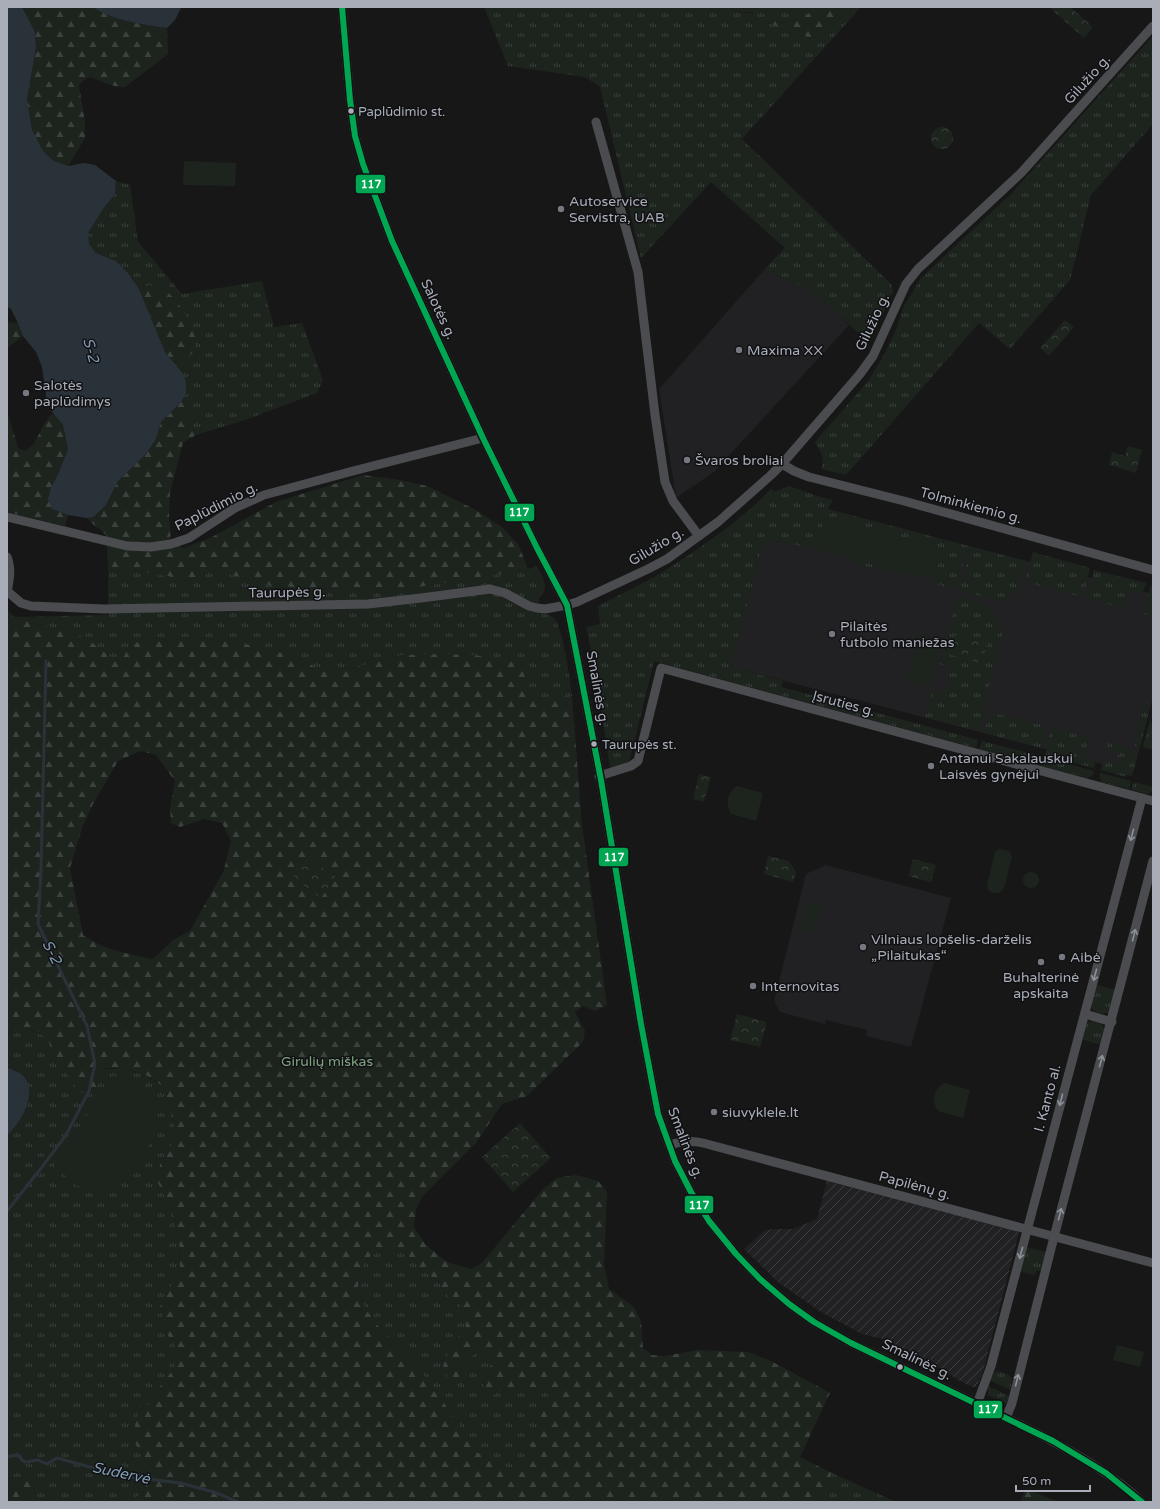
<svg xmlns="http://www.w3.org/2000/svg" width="1160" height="1509" font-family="'Varela Round',sans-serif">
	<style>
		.built { fill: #212123 }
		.industrial { fill: url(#industrial-furrows) }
		.grass { fill: url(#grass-tufts) }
		.forest { fill: url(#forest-firs); fill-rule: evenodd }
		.park { fill: url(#park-crowns) }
		.garden { fill: #1d241e }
		.water { fill: #2a3239 }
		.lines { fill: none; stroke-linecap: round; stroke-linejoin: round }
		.stream { stroke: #2a3239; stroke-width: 3 }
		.street { stroke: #4b4c50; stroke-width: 9 }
		.bus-1-casing { stroke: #111113; stroke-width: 9 }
		.bus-1 { stroke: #00a651; stroke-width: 6 }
		.oneway { stroke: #8c9099 }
		.bus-dot { fill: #a8adb8; stroke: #111113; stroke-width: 1.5 }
		.poi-dot { fill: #757880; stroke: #111113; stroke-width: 1.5 }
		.labels { text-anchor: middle; stroke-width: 3; stroke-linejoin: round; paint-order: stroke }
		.bus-label { font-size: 13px; fill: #a8adb8; stroke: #111113; text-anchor: start }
		.street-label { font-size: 14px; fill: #a8adb8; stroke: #111113 }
		.poi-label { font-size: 14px; fill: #a8adb8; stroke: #111113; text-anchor: start }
		.park-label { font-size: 14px; fill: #7fa381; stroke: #111113 }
		.water-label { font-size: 15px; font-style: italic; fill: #7f9bb3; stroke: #111113 }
		.line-badge { stroke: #111113; stroke-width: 1.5 }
		.badge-label { font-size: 11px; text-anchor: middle; font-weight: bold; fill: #fff }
	</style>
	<defs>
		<pattern id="industrial-furrows" width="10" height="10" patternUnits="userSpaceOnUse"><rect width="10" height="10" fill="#212123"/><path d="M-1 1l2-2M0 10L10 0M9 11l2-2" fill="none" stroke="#3e3f41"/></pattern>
		<pattern id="grass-tufts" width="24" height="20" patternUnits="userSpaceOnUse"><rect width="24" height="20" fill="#1d241e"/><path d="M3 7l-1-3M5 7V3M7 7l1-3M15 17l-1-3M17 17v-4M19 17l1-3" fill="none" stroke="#3b413d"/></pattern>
		<pattern id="forest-firs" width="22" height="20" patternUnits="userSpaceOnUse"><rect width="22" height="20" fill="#1d241e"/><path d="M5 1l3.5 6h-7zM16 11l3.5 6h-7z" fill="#3b413d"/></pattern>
		<pattern id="park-crowns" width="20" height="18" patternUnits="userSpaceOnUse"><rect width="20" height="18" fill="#1d241e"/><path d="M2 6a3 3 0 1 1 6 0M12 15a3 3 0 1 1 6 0" fill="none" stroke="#3b413d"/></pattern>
	</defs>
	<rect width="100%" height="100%" fill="#171717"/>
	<g class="built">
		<polygon points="764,270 810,289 849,325 714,472 676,498 659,389"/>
		<polygon points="827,509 1153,594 1153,697 1133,772 731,667 762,546 780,541 817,549"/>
		<polygon points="826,865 951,898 911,1047 866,1036 867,1030 826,1020 825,1024 780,1012 774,1001 806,874"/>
	</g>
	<polygon class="industrial" points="827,1181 1016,1231 1019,1233 982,1375 976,1387 973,1387 960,1381 931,1362 883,1339 862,1334 821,1312 779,1283 744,1249 764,1231 773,1229 793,1229 817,1219"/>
	<g class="grass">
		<path d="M 484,7 L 728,7 C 751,19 755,10 777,7 C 790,5 805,7 818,7 L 799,20 L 792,19 L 782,22 L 774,20 L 763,23 C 776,23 777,28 787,32 C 799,36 810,38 822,39 L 844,10 L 850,7 L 861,7 L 742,139 L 891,284 L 893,291 L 884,312 L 864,338 L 810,289 L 764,270 L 785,248 L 711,182 L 641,258 L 600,87 L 585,77 L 508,66 Z"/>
		<path d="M 1153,36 L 1153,124 L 1091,195 L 1070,280 L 1010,349 L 979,323 L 846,475 L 821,469 C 825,459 821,451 815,442 L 869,380 L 884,355 L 895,332 L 904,306 L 921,278 L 1011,194 Z"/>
		<path d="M 116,181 L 130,185 L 138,242 L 182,294 L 262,281 L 274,327 L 302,323 L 323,380 L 317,393 L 245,420 L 196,435 L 192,423 L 182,401 C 189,385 185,376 174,363 L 185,359 L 150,285 L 139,289 L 128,273 L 116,261 L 96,253 L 89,244 L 88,233 L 103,209 L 115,194 Z"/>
		<path d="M 789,486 L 817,496 L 833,500 L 828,509 L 968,546 L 956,590 L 933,583 L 942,549 L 825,518 L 817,550 L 780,541 L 762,546 L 731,667 L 783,681 L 781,687 L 978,740 L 976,748 L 654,661 L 629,763 L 610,768 L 595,668 L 586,627 L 600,624 L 598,606 C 617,596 636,587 654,577 C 694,553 739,522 771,489 L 774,492 Z"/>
		<polygon points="971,547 1026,561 1017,590 1003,602 959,590"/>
		<polygon points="1033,552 1090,568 1083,596 1082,597 1029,583 1026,578"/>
		<polygon points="851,558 902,572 901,575 850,562"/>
		<path d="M 108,566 L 168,576 L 186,581 L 203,576 L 216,567 L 232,575 L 272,586 L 358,590 L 418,587 L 528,569 L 537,566 L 543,578 L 545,585 L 544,592 L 539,598 L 538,613 C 543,614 549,614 553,617 C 563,626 570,681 572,696 L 539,699 L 524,686 L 524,672 L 475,655 L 439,654 L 402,655 L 338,672 L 322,671 L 296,656 L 235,642 L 187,637 L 170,641 L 147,637 L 129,647 L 123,658 L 112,658 L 86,638 L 14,617 L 108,615 Z"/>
		<polygon points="1094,570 1146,583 1143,592 1140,594 1128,591 1124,609 1087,598"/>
		<polygon points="1151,585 1153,585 1153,616 1143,614"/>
		<path d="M 958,596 C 983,603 997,605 1002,634 L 984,706 L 985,712 L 980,732 L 925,717 L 933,689 L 944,692 L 951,667 L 940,664 Z"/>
		<polygon points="1144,702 1148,715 1140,747 1136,746 1133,742"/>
		<polygon points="993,713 1046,726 1047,730 1042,748 984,733 989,715"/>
		<polygon points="1150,720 1153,727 1153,750 1143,747"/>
		<polygon points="1055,729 1089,738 1084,757 1093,759 1095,763 1094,768 1045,755 1050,732"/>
		<polygon points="982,741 1040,756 1038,765 979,750"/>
		<polygon points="1108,743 1131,749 1137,759 1132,776 1127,775 1126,777 1101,770 1103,761 1116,764 1119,752 1106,748"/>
		<polygon points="1043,757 1094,771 1093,775 1087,778 1041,766"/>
		<polygon points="1100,773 1131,781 1129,789 1102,782 1100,779"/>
		<polygon points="1134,782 1153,787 1153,790 1148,794 1131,790"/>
		<path d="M 1096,985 L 1116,990 L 1109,1012 C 1101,1015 1096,1014 1091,1007 Z"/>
		<polygon points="1093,1021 1100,1023 1105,1029 1101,1045 1081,1039 1086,1023"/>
		<polygon points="27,1028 43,1035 52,1046 70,1078 78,1090 95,1093 102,1069 124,1069 143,1074 165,1088 175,1130 170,1149 160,1164 157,1181 166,1198 179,1238 180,1270 172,1286 167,1334 179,1352 175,1367 158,1389 152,1404 132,1438 143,1457 152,1478 147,1489 130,1502 34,1502 35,1488 30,1478 19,1477 7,1479 7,1136 19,1121 30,1095 16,1070 7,1068 7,1040 10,1034"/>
		<polygon points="1025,1247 1046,1252 1042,1270 1036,1271 1034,1275 1019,1271"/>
		<polygon points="384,1249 399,1251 412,1258 421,1269 438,1281 449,1298 458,1303 468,1315 465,1328 450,1347 457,1380 466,1362 478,1351 484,1352 491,1364 482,1390 485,1396 520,1387 538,1387 549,1393 531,1442 530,1461 524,1471 499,1466 477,1452 452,1414 414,1362 381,1330 365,1308 358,1286 361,1268 372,1254"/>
		<path d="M 998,1371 L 1007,1374 L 1012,1378 L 1010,1390 L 989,1380 C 991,1375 993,1372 998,1371 Z"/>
		<polygon points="988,1386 1009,1396 1007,1404 988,1395"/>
		<polygon points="832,1473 896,1502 828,1502 821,1492"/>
	</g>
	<g class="forest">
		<path d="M 22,7 L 92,7 C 115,21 140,24 167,28 L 168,54 L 125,87 L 114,86 L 90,77 L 82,81 L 79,86 L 85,122 L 85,138 L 68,166 L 54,161 L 43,151 L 32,130 L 27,99 L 36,48 L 35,32 Z"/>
		<path d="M 728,7 L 777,7 C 758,12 747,16 728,7 Z"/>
		<path d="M 818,7 L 850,7 L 844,10 L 822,39 C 810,37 799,36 787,32 C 777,28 775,22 763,23 L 766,19 L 782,22 L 792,19 L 799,20 Z"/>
		<path d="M 150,285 C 156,287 162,288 167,292 C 180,302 203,337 193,352 C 189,358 181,361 174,363 L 165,352 L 139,289 Z"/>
		<polygon points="7,322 18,323 23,336 7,348"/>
		<polygon points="182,401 192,423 196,435 183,443 170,493 169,513 171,544 184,548 212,537 276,502 363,475 400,480 427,486 474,509 502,527 518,544 528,569 418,587 358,590 272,586 232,575 216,567 203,576 186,581 168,576 108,566 106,535 100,529 94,525 87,518 93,517 106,505 118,481 146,454 156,439 161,422"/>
		<path d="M 7,410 L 18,448 L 25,451 C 39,444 41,423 53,413 L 63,425 L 68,449 L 58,475 L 51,487 L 52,509 L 68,515 L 65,526 L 7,512 Z"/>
		<path d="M 7,610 L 14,617 L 86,638 L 112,658 L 123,658 L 129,647 L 147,637 L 170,641 L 187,637 L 235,642 L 296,656 L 322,671 L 338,672 L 402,655 L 439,654 L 475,655 L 513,662 L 525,672 L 524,686 L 539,699 L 572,696 L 582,825 L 607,1005 L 595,1011 L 583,1006 L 575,1012 L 585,1031 L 583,1042 L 527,1096 L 502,1104 L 476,1143 L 422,1197 L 416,1210 L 414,1227 L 425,1244 L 447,1262 L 471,1269 L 482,1263 L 543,1189 L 557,1178 L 576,1175 L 598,1181 L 607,1192 L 604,1264 L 609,1289 L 634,1307 L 641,1322 L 643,1348 L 652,1355 L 665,1356 L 697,1350 L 748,1352 L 771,1361 L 830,1393 L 800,1457 L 832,1473 L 822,1492 L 828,1502 L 130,1502 L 147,1489 L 151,1478 L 143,1457 L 132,1438 L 140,1405 L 152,1404 L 158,1389 L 175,1367 L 179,1352 L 167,1334 L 160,1307 L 180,1270 L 179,1238 L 166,1198 L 157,1181 L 160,1164 L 170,1149 L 175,1130 L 165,1088 C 158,1083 151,1077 143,1074 C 131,1069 115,1067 102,1069 L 95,1093 C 92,1093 88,1094 86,1094 C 72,1092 55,1048 44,1036 C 40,1032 32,1030 27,1028 L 10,1034 L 7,1040 ZM 141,751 L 156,755 L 175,781 L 170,809 L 171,823 L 180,827 L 204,819 L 222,823 L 231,841 L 224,870 L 190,931 L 173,940 L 153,959 C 126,953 107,951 83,935 L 70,868 L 82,828 L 93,804 L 118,761 ZM 384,1249 L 399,1251 L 412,1258 L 421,1269 L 438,1281 L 449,1298 L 458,1303 L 468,1315 L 465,1328 L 450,1347 L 443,1366 L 448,1379 L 457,1380 L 466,1362 L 478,1351 L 484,1352 L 491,1364 L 482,1390 L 485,1396 L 520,1387 L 538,1387 L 549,1393 L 531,1442 L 530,1461 L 524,1471 L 499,1466 L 477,1452 L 452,1414 L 414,1362 L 381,1330 L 365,1308 L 358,1286 L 361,1268 L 372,1254 Z"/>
		<polygon points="19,1477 30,1478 35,1482 34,1502 7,1502 7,1479"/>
		<polygon points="1026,1489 1058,1502 1020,1502"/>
	</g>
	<g class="park">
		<polygon points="1049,7 1070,7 1093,27 1084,38"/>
		<circle cx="942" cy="138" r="11"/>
		<polygon points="1065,320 1074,327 1049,356 1040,348"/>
		<polygon points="1128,446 1142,450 1136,473 1109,465 1112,452 1125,456"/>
		<polygon points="954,635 987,644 982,664 948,654"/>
		<polygon points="699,774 711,777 704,802 693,799"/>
		<polygon points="768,856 789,861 796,872 793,882 764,874"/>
		<polygon points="308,858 336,877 321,898 293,878"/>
		<polygon points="913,859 936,865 931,882 908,876"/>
		<polygon points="737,1014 767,1022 760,1047 730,1040"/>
		<polygon points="520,1123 551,1158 513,1192 482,1157"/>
	</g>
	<g class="garden">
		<polygon points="184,161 236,163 235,186 183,185"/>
		<polygon points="825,518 942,548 934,580 817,550"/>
		<polygon points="919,634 942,640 930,687 907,681"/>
		<path d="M 737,786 L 763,793 L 756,821 L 731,814 C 725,804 727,793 737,786 Z"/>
		<polygon points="999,849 1009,851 1012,857 1004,888 1000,893 993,893 988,890 987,885 995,852"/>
		<circle cx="1031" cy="880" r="8"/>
		<polygon points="808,903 821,907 814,932 801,929"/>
		<polygon points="112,1076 126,1077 144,1085 157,1101 157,1131 135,1169 106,1187 77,1186 54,1166"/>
		<path d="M 944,1083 L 970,1090 L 963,1118 L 938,1111 C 931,1101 933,1090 944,1083 Z"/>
		<polygon points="1117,1345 1144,1352 1140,1367 1113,1360"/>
	</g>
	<g class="water">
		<polygon points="7,7 22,7 35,32 36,48 27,99 32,130 43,151 54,161 68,166 84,163 95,165 116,181 115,194 103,209 88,233 89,244 96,253 116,261 128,273 139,289 165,352 184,375 186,383 186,392 182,401 161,422 156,439 146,454 118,481 106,505 93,517 87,518 68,515 52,509 48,499 51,487 58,475 68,449 63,425 53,413 47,402 42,367 36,352 23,336 18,323 11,309 7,307"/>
		<path d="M 92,7 L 181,7 L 181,8 L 175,20 L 167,28 C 140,24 115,21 92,7 Z"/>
		<path d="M 7,1068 C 36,1074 33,1100 19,1121 C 16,1126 11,1131 7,1136 Z"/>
	</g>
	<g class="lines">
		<g class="stream">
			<polyline points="7,1211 42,1167 66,1135 89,1091 95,1064 87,1026 38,924 41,871 46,661"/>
			<polyline points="7,1457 15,1455 19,1456 22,1460 25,1462 38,1460 47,1464 57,1458 123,1476 180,1483 214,1492 238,1502"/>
		</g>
		<g class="street">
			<path d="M 342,7 L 350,100 L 355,136 L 363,164 L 392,241 L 483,438 L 537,548 L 567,605 L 601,780 L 641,1024 L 658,1114 L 675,1161 L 691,1192 L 709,1221 L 736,1254 L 760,1279 L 789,1304 L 814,1322 L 851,1343 L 1039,1434 C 1075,1453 1112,1474 1142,1502"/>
			<polyline points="596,122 638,272 655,415 665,482 673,501 699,536"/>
			<polyline points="782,464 794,471 809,477 904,501 1153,570"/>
			<polyline points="7,517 127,546 151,547 171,544 189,538 235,508 264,495 353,471 483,438"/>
			<path d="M 7,557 C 12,569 9,580 7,593"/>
			<polyline points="7,591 21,603 31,606 104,609 368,604 421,598 490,589 505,593 529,606 537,608 545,609 567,605 577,602 648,569 667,559 718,522 770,476 782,464 860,374 873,356 906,284 918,269 1021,173 1153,26"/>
			<polyline points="599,776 631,766 638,761 661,668 1153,801"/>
			<polyline points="1085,1014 1112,1022"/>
			<path d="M 669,1145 C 681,1141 691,1140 703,1143 L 1153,1263"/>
			<polyline points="977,1404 991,1366 1142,798"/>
			<polyline points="1006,1418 1012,1403 1054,1237 1153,861"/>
		</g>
		<g class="bus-1-casing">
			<polyline id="bus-1" points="342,7 350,100 355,136 363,164 392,241 483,438 537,548 567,605 601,780 641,1024 658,1114 675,1161 691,1192 709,1221 736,1254 760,1279 789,1304 814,1322 851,1343 1053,1441 1106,1473 1142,1502"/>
		</g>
		<use href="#bus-1" class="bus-1"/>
	</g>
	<defs><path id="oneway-shaft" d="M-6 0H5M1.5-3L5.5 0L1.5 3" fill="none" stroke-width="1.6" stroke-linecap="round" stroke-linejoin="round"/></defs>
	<g class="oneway">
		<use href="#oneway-shaft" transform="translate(1132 835) rotate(105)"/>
		<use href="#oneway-shaft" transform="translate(1134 935) rotate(-76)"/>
		<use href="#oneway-shaft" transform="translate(1095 975) rotate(105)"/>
		<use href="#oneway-shaft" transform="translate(1101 1061) rotate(-75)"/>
		<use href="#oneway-shaft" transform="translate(1061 1100) rotate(105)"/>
		<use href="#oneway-shaft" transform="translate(1060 1214) rotate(-75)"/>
		<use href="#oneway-shaft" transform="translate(1021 1253) rotate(105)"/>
		<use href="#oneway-shaft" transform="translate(1017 1380) rotate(-76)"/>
	</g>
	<g class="bus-dot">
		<circle cx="351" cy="111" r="3.5"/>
		<circle cx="594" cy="744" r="3.5"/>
		<circle cx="900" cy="1367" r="3.5"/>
	</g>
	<g class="poi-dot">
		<circle cx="561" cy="209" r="4"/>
		<circle cx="739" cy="350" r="4"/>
		<circle cx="26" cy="393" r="4"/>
		<circle cx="687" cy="460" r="4"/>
		<circle cx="832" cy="634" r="4"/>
		<circle cx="931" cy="766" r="4"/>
		<circle cx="863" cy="947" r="4"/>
		<circle cx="1062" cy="957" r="4"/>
		<circle cx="1041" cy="962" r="4"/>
		<circle cx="753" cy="986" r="4"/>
		<circle cx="714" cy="1112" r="4"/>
	</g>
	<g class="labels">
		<g class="bus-label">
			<text x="358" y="116">Paplūdimio st.</text>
			<text x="602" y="749">Taurupės st.</text>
		</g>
		<g class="street-label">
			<text transform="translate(1087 79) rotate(-48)" y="5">Gilužio g.</text>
			<text transform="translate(439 309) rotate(65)" y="5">Salotės g.</text>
			<text transform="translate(872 322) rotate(-65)" y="5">Gilužio g.</text>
			<text transform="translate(971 505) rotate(15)" y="5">Tolminkiemio g.</text>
			<text transform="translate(216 506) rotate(-27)" y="5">Paplūdimio g.</text>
			<text transform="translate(656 546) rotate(-31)" y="5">Gilužio g.</text>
			<text transform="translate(287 592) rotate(-1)" y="5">Taurupės g.</text>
			<text transform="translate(598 688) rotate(80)" y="5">Smalinės g.</text>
			<text transform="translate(844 703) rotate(15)" y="5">Įsruties g.</text>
			<text transform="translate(1047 1098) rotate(-75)" y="5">I. Kanto al.</text>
			<text transform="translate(686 1143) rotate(69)" y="5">Smalinės g.</text>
			<text transform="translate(915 1185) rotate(15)" y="5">Papilėnų g.</text>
			<text transform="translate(917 1359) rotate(26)" y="5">Smalinės g.</text>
		</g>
		<g class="poi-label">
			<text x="569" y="206">Autoservice<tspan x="569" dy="16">Servistra, UAB</tspan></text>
			<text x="747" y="355">Maxima XX</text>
			<text x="34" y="390">Salotės<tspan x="34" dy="16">paplūdimys</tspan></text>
			<text x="695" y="465">Švaros broliai</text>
			<text x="840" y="631">Pilaitės<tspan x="840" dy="16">futbolo maniežas</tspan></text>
			<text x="939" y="763">Antanui Sakalauskui<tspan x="939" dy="16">Laisvės gynėjui</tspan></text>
			<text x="871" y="944">Vilniaus lopšelis-darželis<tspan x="871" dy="16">„Pilaitukas“</tspan></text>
			<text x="1070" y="962">Aibė</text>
			<text x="1041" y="982" text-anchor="middle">Buhalterinė<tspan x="1041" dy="16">apskaita</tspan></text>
			<text x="761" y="991">Internovitas</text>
			<text x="722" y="1117">siuvyklele.lt</text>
		</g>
		<g class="park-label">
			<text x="327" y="1066">Girulių miškas</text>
		</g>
		<g class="water-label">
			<text transform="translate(91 350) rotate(75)" y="5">S-2</text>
			<text transform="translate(52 952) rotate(64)" y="5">S-2</text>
			<text transform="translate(121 1473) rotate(12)" y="5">Sudervė</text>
		</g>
	</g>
	<g class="line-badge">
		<rect x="355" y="174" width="31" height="20" rx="4" fill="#00a651"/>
		<rect x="504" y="503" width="31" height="19" rx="4" fill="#00a651"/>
		<rect x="598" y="847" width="31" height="20" rx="4" fill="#00a651"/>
		<rect x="684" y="1195" width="30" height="19" rx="4" fill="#00a651"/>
		<rect x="973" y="1400" width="30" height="19" rx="4" fill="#00a651"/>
	</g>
	<g class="badge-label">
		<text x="371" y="188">117</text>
		<text x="519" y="516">117</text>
		<text x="614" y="861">117</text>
		<text x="699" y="1209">117</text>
		<text x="988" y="1413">117</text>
	</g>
	<rect width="1160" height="1509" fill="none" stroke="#a8adb8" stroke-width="16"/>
	<path d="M1016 1485v6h74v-6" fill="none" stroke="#a8adb8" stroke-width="2"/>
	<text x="1022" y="1485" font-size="12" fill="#a8adb8" stroke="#111113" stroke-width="3" paint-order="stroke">50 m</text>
</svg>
